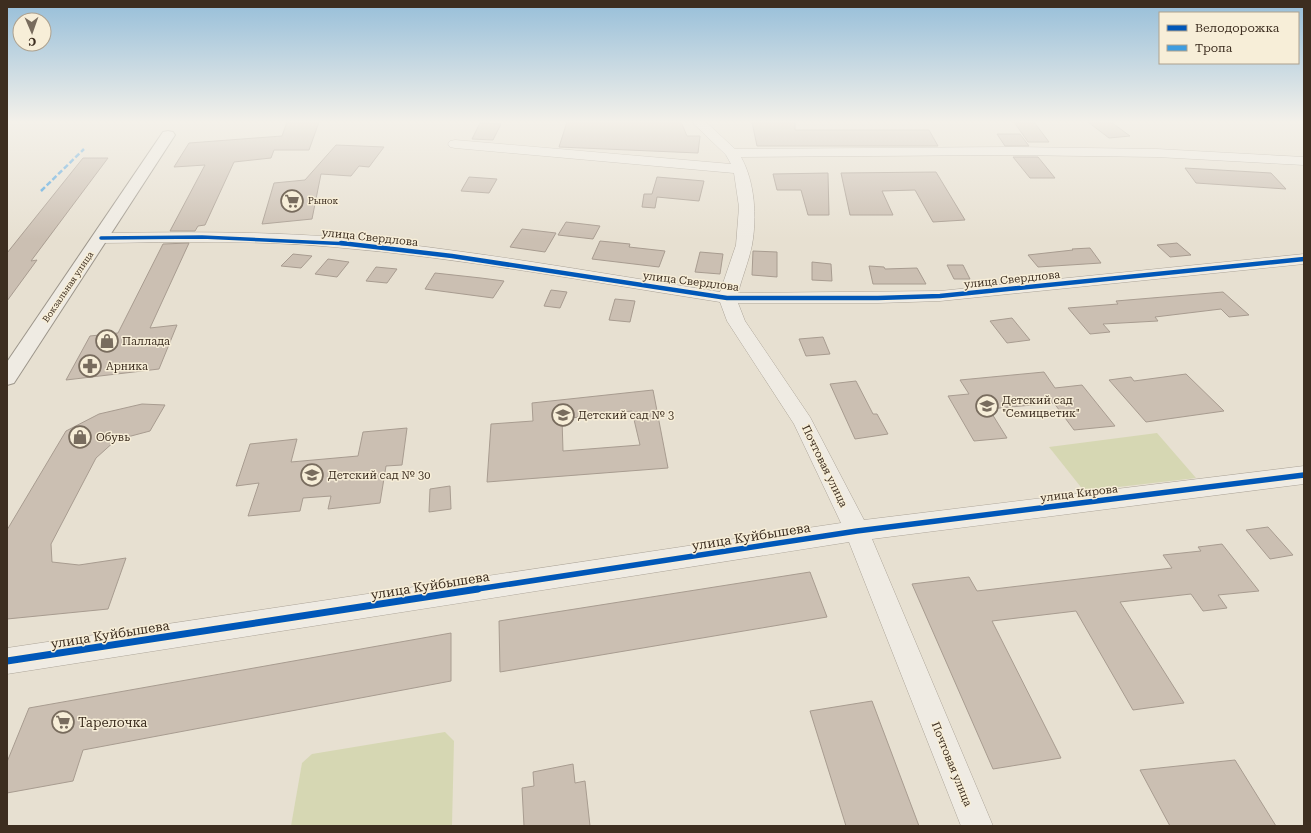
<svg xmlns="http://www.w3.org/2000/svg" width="1311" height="833" font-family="'Roboto Serif',serif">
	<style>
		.green { fill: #d6d7b3 }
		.building { fill: #cbbfb2; stroke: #a89c90; fill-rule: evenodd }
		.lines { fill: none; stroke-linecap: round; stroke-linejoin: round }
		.street-casing { stroke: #ada599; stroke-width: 1 }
		.secondary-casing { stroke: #9c958a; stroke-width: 2 }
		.street { fill: #efebe3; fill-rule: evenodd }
		.secondary { fill: #efebe3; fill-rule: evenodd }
		.quiet { stroke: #3f9de0; stroke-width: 2.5; stroke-dasharray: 5.5 2.5; stroke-linecap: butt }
		.cycleway-far3-casing { stroke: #f7eed8; stroke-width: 5 }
		.cycleway-far2-casing { stroke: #f7eed8; stroke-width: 6 }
		.cycleway-far1-casing { stroke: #f7eed8; stroke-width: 8 }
		.cycleway-casing { stroke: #f7eed8; stroke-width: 10 }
		.cycleway-far3 { stroke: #0057b8; stroke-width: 3.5 }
		.cycleway-far2 { stroke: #0057b8; stroke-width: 4.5 }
		.cycleway-far1 { stroke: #0057b8; stroke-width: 5.5 }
		.cycleway { stroke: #0057b8; stroke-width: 7 }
		.labels { text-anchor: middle; stroke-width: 3; stroke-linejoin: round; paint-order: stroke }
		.far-poi-label { font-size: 9px; fill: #3d2e20; stroke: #f7eed8; text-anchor: start }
		.far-street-label { font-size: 9px; fill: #3d2e20; stroke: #f7eed8 }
		.street-label { font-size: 11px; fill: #3d2e20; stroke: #f7eed8 }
		.poi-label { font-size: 11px; fill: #3d2e20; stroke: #f7eed8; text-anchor: start }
		.near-street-label { font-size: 13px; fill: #3d2e20; stroke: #f7eed8 }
		.near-poi-label { font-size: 13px; fill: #3d2e20; stroke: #f7eed8; text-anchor: start }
	</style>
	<rect width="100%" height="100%" fill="#e7e0d1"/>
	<g class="green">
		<polygon points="1157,433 1196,478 1084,491 1049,447"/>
		<polygon points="445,732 454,741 452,826 291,826 302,763 312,754"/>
	</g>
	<g class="building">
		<polygon points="287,122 319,122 309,150 274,150 271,158 234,162 205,225 198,226 195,231 170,231 205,165 174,167 189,143 282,136"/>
		<polygon points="567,122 681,122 687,136 700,136 698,153 559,147"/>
		<polygon points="752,122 795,122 795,130 929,130 938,146 757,146"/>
		<polygon points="1014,122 1034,122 1049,142 1028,142"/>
		<polygon points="1088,122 1111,122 1130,136 1109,138"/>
		<polygon points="480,123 501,124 493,140 472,139"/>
		<polygon points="997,134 1020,134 1029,146 1005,146"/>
		<polygon points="336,145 384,147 369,167 359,166 351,176 321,174 312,219 262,224 274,183 305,180"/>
		<polygon points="1013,157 1038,157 1055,178 1030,178"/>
		<polygon points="83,158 108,158 31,261 37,260 7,301 7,253"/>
		<polygon points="1185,168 1271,173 1286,189 1196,183"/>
		<polygon points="936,172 965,220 933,222 915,190 882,191 893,215 850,215 841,173"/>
		<polygon points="828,173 829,215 808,215 801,190 777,190 773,174"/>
		<polygon points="469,177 497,179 489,193 461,191"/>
		<polygon points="657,177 704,181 699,201 657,197 655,208 642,207 644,194 652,194"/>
		<polygon points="566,222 600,226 593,239 558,235"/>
		<polygon points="522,229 556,233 545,252 510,247"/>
		<polygon points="600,241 630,244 629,247 665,251 659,267 592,259"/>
		<polygon points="189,243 150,328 177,325 159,369 66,380 90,336 118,333 163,244"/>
		<polygon points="1177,243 1191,255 1170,257 1157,245"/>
		<polygon points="1090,248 1101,263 1038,267 1028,255 1073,250 1072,249"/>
		<polygon points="753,251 777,252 777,277 752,275"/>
		<polygon points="700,252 723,254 720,274 695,272"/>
		<polygon points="293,254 312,256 301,268 281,266"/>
		<polygon points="328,259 349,262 337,277 315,274"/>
		<polygon points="812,262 831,264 832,281 812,280"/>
		<polygon points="947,265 963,265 970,279 954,279"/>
		<polygon points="869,266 884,267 885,269 917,268 926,284 873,284"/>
		<polygon points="376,267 397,269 387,283 366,281"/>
		<polygon points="435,273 481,278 504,281 493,298 425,289"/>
		<polygon points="551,290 567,292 560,308 544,306"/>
		<polygon points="1223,292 1249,315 1229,317 1221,309 1155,317 1158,321 1103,324 1110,332 1090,334 1068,308 1118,304 1116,301"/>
		<polygon points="615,299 635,301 630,322 609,320"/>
		<polygon points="1012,318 1030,340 1007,343 990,321"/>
		<polygon points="823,337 830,354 806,356 799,339"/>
		<polygon points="1044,372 1055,388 1082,385 1115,426 1074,430 1054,403 989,409 1007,438 974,441 948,396 969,394 960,380"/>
		<polygon points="1186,374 1224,411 1146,422 1109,380 1131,377 1134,381"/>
		<polygon points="856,381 873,414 877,414 888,434 855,439 830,384"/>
		<path d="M 653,390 L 668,468 L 487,482 L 491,424 L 533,421 L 532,403 ZM 632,411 L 640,445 L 563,451 L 562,419 Z"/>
		<polygon points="142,404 165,405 150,431 116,440 96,458 51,544 52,562 79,565 126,558 108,609 7,619 7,530 66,431 99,414"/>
		<polygon points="407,428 402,465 386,466 380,503 328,509 331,496 303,498 300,511 248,516 259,483 236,486 250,444 297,439 291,462 358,456 363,432"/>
		<polygon points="450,486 451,509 429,512 430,489"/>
		<polygon points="1268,527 1293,555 1270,559 1246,530"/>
		<polygon points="1222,544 1259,591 1218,595 1227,608 1203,611 1191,594 1120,602 1184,703 1133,710 1076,611 992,621 1061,758 993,769 912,584 969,577 977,591 1172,568 1163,555 1201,551 1198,547"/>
		<polygon points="810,572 827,617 500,672 499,621"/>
		<polygon points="451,633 451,681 83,750 73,781 7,793 7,762 29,708"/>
		<polygon points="872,701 919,826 846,826 810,711"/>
		<polygon points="1235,760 1276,826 1170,826 1140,770"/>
		<polygon points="573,764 575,783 585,781 590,826 524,826 522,788 534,786 533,772"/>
	</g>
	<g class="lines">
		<g class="street-casing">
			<path id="street" d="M 692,122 L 706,122 L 735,149 L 1009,147 L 1157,149 L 1304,157 L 1304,165 L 1157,157 L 1009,155 L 741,157 C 755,182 757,217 752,245 C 749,261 742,277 738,293 L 940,291 L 1304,254 L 1304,264 L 940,301 L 878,303 L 738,303 L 745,321 L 810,417 L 864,520 L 1304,466 L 1304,484 L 872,539 L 993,826 L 961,826 L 849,542 L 7,674 L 7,648 L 841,523 L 794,424 L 727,321 L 720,302 C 591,282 462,258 333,247 C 256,240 178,242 101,243 L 95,241 L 93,238 L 95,235 L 101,233 C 178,232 256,231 333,237 C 462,248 592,272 720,292 L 736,245 L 739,207 L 734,173 L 455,148 L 450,147 L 448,144 L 450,141 L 455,140 L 731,164 L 726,155 Z"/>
		</g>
		<g class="secondary-casing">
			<polygon id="secondary" points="168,131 173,132 175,135 14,383 7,385 7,362 163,132"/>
		</g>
		<use href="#street" class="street"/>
		<use href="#secondary" class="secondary"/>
		<polyline class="quiet" points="41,191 84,149"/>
		<g class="cycleway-far3-casing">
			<polyline id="cycleway-far3" points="101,238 202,237 350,244"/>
		</g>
		<g class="cycleway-far2-casing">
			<polyline id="cycleway-far2" points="341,243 452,256 727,298 878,298 940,296 1304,259"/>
		</g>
		<g class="cycleway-far1-casing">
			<polyline id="cycleway-far1" points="471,590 857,531 1304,475"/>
		</g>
		<g class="cycleway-casing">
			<polyline id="cycleway" points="7,661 478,589"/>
		</g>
		<use href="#cycleway-far3" class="cycleway-far3"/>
		<use href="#cycleway-far2" class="cycleway-far2"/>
		<use href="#cycleway-far1" class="cycleway-far1"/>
		<use href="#cycleway" class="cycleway"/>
	</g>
	<linearGradient id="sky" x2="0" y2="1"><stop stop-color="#96bed9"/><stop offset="0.51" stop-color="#f4f1ea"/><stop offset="1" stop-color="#f4f1ea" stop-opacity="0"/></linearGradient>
	<rect width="1311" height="239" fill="url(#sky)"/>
	<defs>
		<g id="supermarket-ring" transform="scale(1.15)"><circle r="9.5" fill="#f7eed8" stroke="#786c5e" stroke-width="1.5"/><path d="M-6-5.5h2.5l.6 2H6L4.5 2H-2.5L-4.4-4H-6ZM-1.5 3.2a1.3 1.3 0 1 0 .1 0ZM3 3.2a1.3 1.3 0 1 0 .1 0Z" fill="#786c5e"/></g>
		<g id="shop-ring" transform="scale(1.15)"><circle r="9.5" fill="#f7eed8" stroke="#786c5e" stroke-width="1.5"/><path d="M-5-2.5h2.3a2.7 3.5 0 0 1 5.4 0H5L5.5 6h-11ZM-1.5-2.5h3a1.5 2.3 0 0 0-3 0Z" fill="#786c5e"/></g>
		<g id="pharmacy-ring" transform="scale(1.15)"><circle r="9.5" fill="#f7eed8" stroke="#786c5e" stroke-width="1.5"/><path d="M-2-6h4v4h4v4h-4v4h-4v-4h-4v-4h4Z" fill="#786c5e"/></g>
		<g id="school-ring" transform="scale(1.15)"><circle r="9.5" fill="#f7eed8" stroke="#786c5e" stroke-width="1.5"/><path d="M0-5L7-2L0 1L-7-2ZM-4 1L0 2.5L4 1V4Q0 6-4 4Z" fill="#786c5e"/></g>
	</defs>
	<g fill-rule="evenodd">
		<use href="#supermarket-ring" x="292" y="201"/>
		<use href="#shop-ring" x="107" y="341"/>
		<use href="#pharmacy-ring" x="90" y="366"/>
		<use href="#school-ring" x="987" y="406"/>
		<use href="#school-ring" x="563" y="415"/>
		<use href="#shop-ring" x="80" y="437"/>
		<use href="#school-ring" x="312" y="475"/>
		<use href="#supermarket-ring" x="63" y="722"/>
	</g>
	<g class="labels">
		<g class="far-poi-label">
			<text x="308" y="204">Рынок</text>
		</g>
		<g class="far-street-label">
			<text transform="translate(68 287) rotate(-56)" y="3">Вокзальная улица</text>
		</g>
		<g class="street-label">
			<text transform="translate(370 237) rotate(6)" y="4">улица Свердлова</text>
			<text transform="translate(1012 279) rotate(-6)" y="4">улица Свердлова</text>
			<text transform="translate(691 281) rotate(7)" y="4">улица Свердлова</text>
			<text transform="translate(825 466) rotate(64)" y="4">Почтовая улица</text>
			<text transform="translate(1079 493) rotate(-7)" y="4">улица Кирова</text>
			<text transform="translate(952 764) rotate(68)" y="4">Почтовая улица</text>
		</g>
		<g class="poi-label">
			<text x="122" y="345">Паллада</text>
			<text x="106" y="370">Арника</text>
			<text x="1002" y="404">Детский сад<tspan x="1002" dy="13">"Семицветик"</tspan></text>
			<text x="578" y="419">Детский сад № 3</text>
			<text x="96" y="441">Обувь</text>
			<text x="328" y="479">Детский сад № 30</text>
		</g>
		<g class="near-street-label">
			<text transform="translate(751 536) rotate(-9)" y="5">улица Куйбышева</text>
			<text transform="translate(430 585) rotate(-9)" y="5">улица Куйбышева</text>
			<text transform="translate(110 634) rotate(-9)" y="5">улица Куйбышева</text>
		</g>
		<g class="near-poi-label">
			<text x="78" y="727">Тарелочка</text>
		</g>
	</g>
	<rect width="1311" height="833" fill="none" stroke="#3d2e20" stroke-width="16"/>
	<rect x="1159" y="12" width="140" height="52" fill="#f7eed8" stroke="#ada18e"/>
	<rect x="1167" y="25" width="20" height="6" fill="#0057b8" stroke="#ada18e"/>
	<text x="1195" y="32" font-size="12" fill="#3d2e20">Велодорожка</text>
	<rect x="1167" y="45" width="20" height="6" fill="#3f9de0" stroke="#ada18e"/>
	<text x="1195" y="52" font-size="12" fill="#3d2e20">Тропа</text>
	<g transform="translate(32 32) rotate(178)"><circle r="19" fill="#f7eed8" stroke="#ada18e"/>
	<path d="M0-3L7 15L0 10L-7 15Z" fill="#786c5e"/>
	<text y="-6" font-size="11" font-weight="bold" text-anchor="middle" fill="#3d2e20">С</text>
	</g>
</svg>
